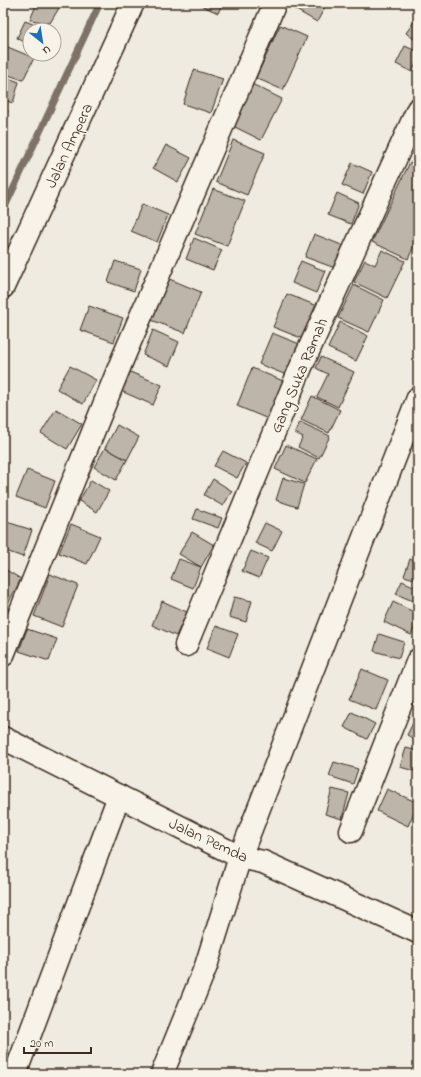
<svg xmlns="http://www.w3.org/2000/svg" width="421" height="1077" font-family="'Indie Flower',sans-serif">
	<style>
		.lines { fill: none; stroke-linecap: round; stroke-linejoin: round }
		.stream { stroke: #7e7266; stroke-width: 7 }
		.building { fill: #bdb5aa; stroke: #3b2a1e }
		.minor-casing { stroke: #3b2a1e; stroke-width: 25 }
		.minor { stroke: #f7f3e8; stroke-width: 22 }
		.labels { text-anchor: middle; stroke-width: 3; stroke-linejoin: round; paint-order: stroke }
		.street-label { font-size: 16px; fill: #3b2a1e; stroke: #f7f3e8 }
	</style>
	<rect width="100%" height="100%" fill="#efebe0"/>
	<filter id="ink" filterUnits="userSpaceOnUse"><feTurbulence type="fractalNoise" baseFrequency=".025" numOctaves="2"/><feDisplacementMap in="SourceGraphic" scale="8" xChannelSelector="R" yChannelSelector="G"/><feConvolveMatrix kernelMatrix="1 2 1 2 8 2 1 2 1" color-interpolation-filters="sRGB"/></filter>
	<g filter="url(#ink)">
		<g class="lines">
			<polyline class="stream" points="3,211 100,3"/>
		</g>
		<g class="building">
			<polygon points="37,3 62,3 50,23 30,20"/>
			<polygon points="196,3 223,3 218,13"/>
			<polygon points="294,3 327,3 317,22 291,7"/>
			<polygon points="418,16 418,42 406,33"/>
			<polygon points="25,21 46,29 30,30 30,45 17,38"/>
			<polygon points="280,25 307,37 283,90 256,78"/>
			<polygon points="3,45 34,58 23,80 3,73"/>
			<polygon points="405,46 418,52 418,60 412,72 396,64"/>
			<polygon points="194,70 223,79 211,113 183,104"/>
			<polygon points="3,76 19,82 13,103 3,100"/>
			<polygon points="252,84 282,99 261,140 231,125"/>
			<polygon points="3,109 8,111 3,121"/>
			<polygon points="233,140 265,153 247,195 216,182"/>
			<polygon points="166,145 191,158 178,182 153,168"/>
			<polygon points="410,162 418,166 418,237 408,259 372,242"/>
			<polygon points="352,163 372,172 363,194 342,185"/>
			<polygon points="213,189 245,201 227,246 195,234"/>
			<polygon points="337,193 359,203 351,224 328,215"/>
			<polygon points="142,204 168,215 157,242 131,231"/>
			<polygon points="314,234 344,246 335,268 305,257"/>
			<polygon points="194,238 222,250 213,270 186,259"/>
			<polygon points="382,250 405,261 387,298 354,282 365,260 375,265"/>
			<polygon points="115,261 141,269 134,291 108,282"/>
			<polygon points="301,261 325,271 316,293 292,283"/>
			<polygon points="162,276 201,292 185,333 146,318"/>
			<polygon points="354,285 384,300 369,332 338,318"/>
			<polygon points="287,294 320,307 306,340 273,327"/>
			<polygon points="89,306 123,318 114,342 80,330"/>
			<polygon points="340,322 368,336 356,361 328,348"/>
			<polygon points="153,330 179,342 169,366 143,355"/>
			<polygon points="272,333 302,345 289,376 259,364"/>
			<polygon points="321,357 354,372 338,407 317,397 328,374 316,368"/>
			<polygon points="70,366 96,380 83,404 57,389"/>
			<polygon points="252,368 288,383 273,421 237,406"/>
			<polygon points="130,372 162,385 153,405 121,391"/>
			<polygon points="312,396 340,410 329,433 301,420"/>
			<polygon points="56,409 82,424 67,449 41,433"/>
			<polygon points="300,422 330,436 319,458 298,447 303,437 295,433"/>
			<polygon points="117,425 139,437 127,460 105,448"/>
			<polygon points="286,445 317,459 305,483 275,469"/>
			<polygon points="105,448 127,460 116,480 94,467"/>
			<polygon points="223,451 246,463 237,478 214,466"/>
			<polygon points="27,470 55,481 45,508 16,497"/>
			<polygon points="283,478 304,484 297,507 276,500"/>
			<polygon points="213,479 232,491 223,506 204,495"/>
			<polygon points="91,480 109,491 97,512 79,501"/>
			<polygon points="197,509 222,518 218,528 193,519"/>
			<polygon points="7,522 32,530 23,557 3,550 3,534"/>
			<polygon points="265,523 282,531 272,551 255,543"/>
			<polygon points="71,524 100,536 87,564 59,553"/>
			<polygon points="192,532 214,545 201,567 179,554"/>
			<polygon points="251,551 268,558 259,578 242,571"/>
			<polygon points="179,559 201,567 193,588 171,579"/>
			<polygon points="410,559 418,562 418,580 404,576"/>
			<polygon points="3,568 21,579 5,609 3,607"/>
			<polygon points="50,574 78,585 62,627 34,616"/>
			<polygon points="402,581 418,588 418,603 396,594"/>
			<polygon points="234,597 252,601 246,622 229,617"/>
			<polygon points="162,601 187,612 176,636 152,625"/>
			<polygon points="393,602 418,614 418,620 411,635 384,622"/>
			<polygon points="216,626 238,634 229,657 207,648"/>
			<polygon points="27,629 57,639 49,661 19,651"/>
			<polygon points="379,634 404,642 399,658 374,651"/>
			<polygon points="362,669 388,680 376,710 349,699"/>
			<polygon points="352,712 375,724 367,739 344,727"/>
			<polygon points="417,715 418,716 418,741 407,735"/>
			<polygon points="406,748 418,751 418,772 400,767"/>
			<polygon points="334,762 358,769 353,784 329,776"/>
			<polygon points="332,789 349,793 342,819 325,814"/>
			<polygon points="387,789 418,803 408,826 377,811"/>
		</g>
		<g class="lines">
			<g class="minor-casing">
				<g id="minor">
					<polyline points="3,287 133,3"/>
					<polyline points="186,645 301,367 418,109"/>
					<polyline points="3,655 123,358 275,3"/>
					<polyline points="3,738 240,857 263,862 418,932"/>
					<polyline points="351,831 418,660"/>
					<polyline points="15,1074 119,796"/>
					<polyline points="162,1074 206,966 240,857 418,398"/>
				</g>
			</g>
			<use href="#minor" class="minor"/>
		</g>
	</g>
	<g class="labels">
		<g class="street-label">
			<text transform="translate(68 145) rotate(-65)" y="6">Jalan Ampera</text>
			<text transform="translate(298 375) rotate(-67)" y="6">Gang Suka Ramah</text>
			<text transform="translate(209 839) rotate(25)" y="6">Jalan Pemda</text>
		</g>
	</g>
	<rect width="421" height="1077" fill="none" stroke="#f7f3e8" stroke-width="16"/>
	<rect x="8" y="8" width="405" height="1061" fill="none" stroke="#3b2a1e" stroke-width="1.5" filter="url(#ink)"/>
	<g transform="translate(42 42) rotate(150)"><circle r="19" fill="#f7f3e8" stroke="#aca397"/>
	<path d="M0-3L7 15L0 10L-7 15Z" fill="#1f6fb2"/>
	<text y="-6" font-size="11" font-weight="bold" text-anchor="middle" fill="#3b2a1e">U</text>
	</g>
	<path d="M24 1047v6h67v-6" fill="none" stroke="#3b2a1e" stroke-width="2"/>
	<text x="30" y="1047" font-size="12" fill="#3b2a1e" stroke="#f7f3e8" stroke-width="3" paint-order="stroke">20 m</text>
</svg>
